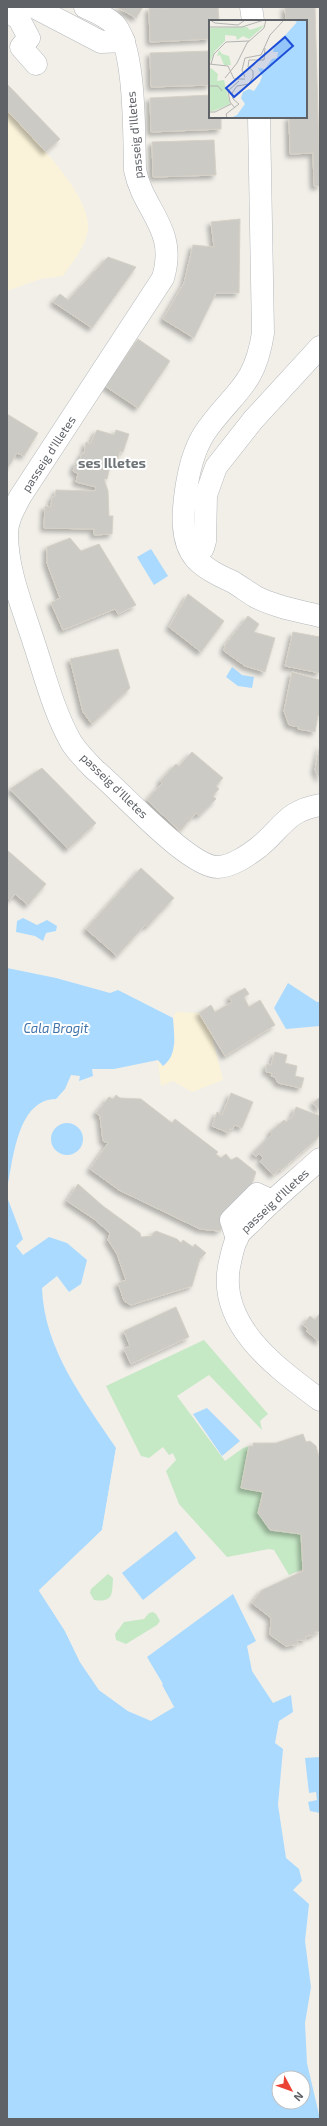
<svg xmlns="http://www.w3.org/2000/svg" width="327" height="2126" font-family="'Exo 2',sans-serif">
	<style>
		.green { fill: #c5e8c5 }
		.sand { fill: #fbf3d9 }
		.water { fill: #aadaff; fill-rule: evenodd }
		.pier { fill: #f1efe8 }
		.building { fill: #cccac5; stroke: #d6d1c6; filter: url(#shadow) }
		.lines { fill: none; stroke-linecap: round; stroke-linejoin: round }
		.minor-casing { stroke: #b5b8bc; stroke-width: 23 }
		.minor { stroke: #fff; stroke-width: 22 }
		.labels { text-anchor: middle; stroke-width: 4; stroke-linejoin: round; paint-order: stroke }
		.street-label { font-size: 12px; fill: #5f6368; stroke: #fff }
		.water-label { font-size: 13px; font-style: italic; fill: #4174aa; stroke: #fff }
		.quarter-label { font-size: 14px; font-weight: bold; fill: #70757a; stroke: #fff }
		.inset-road { fill: none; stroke: #b3b3b1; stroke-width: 1 }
		.view { fill: #1d4ed8; fill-opacity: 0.15; stroke: #1d4ed8; stroke-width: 2 }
		.inset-edge { fill: none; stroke: #5f6368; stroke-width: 2 }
	</style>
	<defs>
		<filter id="shadow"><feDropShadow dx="-3.5" dy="3.5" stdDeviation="2" flood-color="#0004"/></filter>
	</defs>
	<rect width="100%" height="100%" fill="#f1efe8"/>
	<g class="green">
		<polygon points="204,1340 268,1414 260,1421 262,1430 209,1375 177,1396 225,1461 243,1448 249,1446 241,1488 263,1492 258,1513 270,1530 301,1534 303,1569 289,1575 274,1550 269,1549 227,1557 179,1504 166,1471 176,1460 173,1453 169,1455 163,1447 149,1458 141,1456 106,1386"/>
		<path d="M 108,1574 L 113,1578 C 112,1593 114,1603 94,1600 L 90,1593 L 91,1589 Z"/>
		<polygon points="153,1612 156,1614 160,1621 157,1625 126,1644 116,1640 115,1634 124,1622 144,1619 149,1613"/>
	</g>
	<g class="sand">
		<path d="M 7,110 C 30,135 86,189 88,224 C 89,243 73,261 63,276 L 40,279 L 7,291 Z"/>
		<polygon points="176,1012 199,1013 211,1032 223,1080 192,1092 173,1081 161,1086 158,1060 163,1066 175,1043 173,1018"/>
	</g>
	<g class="water">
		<polygon points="151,549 168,576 154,585 137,557"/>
		<polygon points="232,667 242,675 254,677 252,688 238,686 226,677"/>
		<polygon points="23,918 37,925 47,920 57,926 56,931 46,933 43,941 35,936 16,932 17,921"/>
		<path d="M 7,968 L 56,978 L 110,993 L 118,990 L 173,1018 C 174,1035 178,1055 163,1066 L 158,1060 L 114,1069 L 92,1069 L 93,1076 L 79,1081 L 80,1076 L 71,1075 L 65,1089 L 56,1099 C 17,1099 13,1161 7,1190 Z"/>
		<polygon points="288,983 317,1002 320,1002 320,1026 286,1029 274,1008"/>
		<circle cx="67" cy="1139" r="16"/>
		<path d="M 7,1197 L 23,1239 L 16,1246 L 23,1255 L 49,1237 L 67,1243 L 87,1260 L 81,1284 L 69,1292 L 57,1276 L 42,1288 C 44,1349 84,1400 116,1448 L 102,1530 L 39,1590 L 65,1631 L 80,1662 L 99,1690 L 128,1711 L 151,1720 L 174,1707 L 162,1685 L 163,1684 L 147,1657 L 233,1594 L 256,1641 L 247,1646 L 252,1671 L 273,1703 L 291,1695 L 293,1712 L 279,1721 L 275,1743 L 283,1749 L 278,1805 L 286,1858 L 299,1869 L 302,1881 L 293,1890 L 309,1904 L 305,1941 L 311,1987 L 305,2023 L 307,2063 L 320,2119 L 7,2119 ZM 279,2078 L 303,2078 L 303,2102 L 279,2102 Z"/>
		<polygon points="207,1408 240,1441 222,1456 193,1414"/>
		<polygon points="176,1531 196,1558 143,1600 122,1573"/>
		<polygon points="320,1757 320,1813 310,1811 308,1802 317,1800 316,1792 309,1793 305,1758"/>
	</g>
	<polygon class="pier" points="116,1448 118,1448 114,1480 104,1531 41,1591 67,1630 81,1661 101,1689 114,1700 151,1718 171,1706 160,1686 162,1685 174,1707 151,1721 128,1711 99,1690 80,1662 65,1631 39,1591 102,1530"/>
	<g class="building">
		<polygon points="117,7 143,7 136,18"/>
		<polygon points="218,7 219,21 210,21 210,39 150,42 149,8"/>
		<polygon points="285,7 315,7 320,186 314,186 313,153 290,154 289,117 306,117 306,21 286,21"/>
		<polygon points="210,51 210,85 151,87 150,53"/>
		<polygon points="7,84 60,139 46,152 7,110"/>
		<polygon points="210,95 210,117 221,117 221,129 151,132 150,98"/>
		<polygon points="214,140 216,175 153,177 152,142"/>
		<polygon points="240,219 239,293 216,293 194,338 163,319 184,283 193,245 214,247 211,222"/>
		<polygon points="108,257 136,267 92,328 53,302 60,294 68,300"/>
		<polygon points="138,339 170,361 138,408 105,386"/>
		<polygon points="7,414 38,433 24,456 17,453 7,469"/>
		<polygon points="97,430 114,435 116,430 129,434 123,452 120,451 118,459 112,458 107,479 104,479 108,491 109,516 113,516 112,534 94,535 94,529 44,528 45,506 51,507 52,497 55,497 56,490 95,491 96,487 76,482 78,474 73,471 76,462 79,463 82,453 84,454 86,442 90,444"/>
		<polygon points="70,538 81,551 99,544 136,605 118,614 115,609 63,630 51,603 60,598 47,563 47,547"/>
		<polygon points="188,594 224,621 201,652 169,627"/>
		<polygon points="248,616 259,624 254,632 275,638 265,672 245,666 224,651 225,645"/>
		<polygon points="293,632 320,637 320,673 285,666"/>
		<polygon points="118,649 130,688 92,724 83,712 70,659"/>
		<polygon points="292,672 320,680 320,716 318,715 315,732 298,729 299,727 289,725 284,711"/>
		<polygon points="320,745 320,779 315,770"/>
		<polygon points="192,752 223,778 216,786 219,789 213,796 216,799 199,816 196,813 180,831 147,800 162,783 160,781 176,764 179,766"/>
		<polygon points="42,768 96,823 68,849 10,789"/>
		<polygon points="7,850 46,884 28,905 15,894 10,900 7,897"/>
		<polygon points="141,868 174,898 147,927 145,925 117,956 86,929"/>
		<polygon points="245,988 249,994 244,997 249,1007 260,1000 275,1025 225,1056 199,1013 211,1005 215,1012 232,1002 229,997"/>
		<polygon points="275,1052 287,1055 285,1063 297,1066 295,1076 304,1078 301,1088 278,1083 275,1077 271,1076 272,1073 266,1072 267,1064 271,1065"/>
		<polygon points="231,1093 253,1102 242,1128 235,1125 232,1130 230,1128 229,1133 212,1126 217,1112 222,1115"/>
		<polygon points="116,1095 120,1098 141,1099 172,1123 175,1119 218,1152 216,1154 221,1158 226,1154 231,1160 237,1157 256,1172 246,1202 239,1196 230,1207 236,1212 219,1231 200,1229 119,1190 90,1169 108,1143 103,1141 100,1116 96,1113 109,1097 113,1099"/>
		<polygon points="320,1097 320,1111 313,1103"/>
		<polygon points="296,1107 320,1116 320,1133 317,1139 281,1170 280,1169 273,1175 260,1161 263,1158 259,1154 256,1157 253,1153 272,1134 270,1132 284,1120 286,1122 292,1117"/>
		<polygon points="78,1184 103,1206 140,1233 141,1237 152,1236 153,1233 156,1231 177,1239 181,1243 183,1240 193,1247 195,1244 206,1253 200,1259 192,1286 131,1305 124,1301 118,1283 126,1280 117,1254 108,1240 110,1233 94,1219 67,1201"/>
		<polygon points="176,1307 189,1337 131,1364 124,1349 130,1346 124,1331"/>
		<polygon points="320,1313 320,1342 306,1331 308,1329 303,1325 310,1316 315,1320"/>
		<polygon points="303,1434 306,1442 310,1441 316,1446 320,1460 320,1631 315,1632 314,1635 306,1636 305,1640 297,1640 298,1644 286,1646 270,1635 271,1618 252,1603 262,1590 303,1571 301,1534 270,1530 258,1513 263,1492 241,1488 249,1446 253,1446 253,1443 276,1443"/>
	</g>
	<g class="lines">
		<g class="minor-casing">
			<g id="minor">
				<polyline points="34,7 101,42 124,41"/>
				<path d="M 85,7 C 95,12 106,16 114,24 C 136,45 134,139 135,170 C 143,211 178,229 163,278 L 20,497 C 14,509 7,520 7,534 C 7,571 23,608 34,643 C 45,676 54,712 71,742 C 78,753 86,761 95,770 C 120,790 189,868 218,867 C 233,866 247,856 259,847 C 283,827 286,811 320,805"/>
				<polyline points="251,7 253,21"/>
				<polyline points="7,10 19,19 29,38 21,47 36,64"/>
				<path d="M 259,117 L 263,333 C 255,385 236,390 208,428 C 195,445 189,469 186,490 C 183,511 180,540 195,558 C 205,569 220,576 233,582 C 241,587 248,592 256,597 C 275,607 299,611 320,616"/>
				<polyline points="189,546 198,551 203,548 205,541 206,495 216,467 253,420 320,347"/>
				<path d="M 320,1159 C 299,1178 277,1196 257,1216 C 252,1222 245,1227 240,1233 C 234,1241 232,1253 230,1262 C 215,1324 277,1368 320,1400"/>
				<polyline points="237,1239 231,1220 257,1194 272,1201"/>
			</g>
		</g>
		<use href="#minor" class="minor"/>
	</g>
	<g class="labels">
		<g class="street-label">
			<text transform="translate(135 135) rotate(-95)" y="4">passeig d'Illetes</text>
			<text transform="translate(49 454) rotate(-57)" y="4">passeig d'Illetes</text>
			<text transform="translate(114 786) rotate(44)" y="4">passeig d'Illetes</text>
			<text transform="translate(275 1201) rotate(-43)" y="4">passeig d'Illetes</text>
		</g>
		<g class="water-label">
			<text x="56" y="1033">Cala Brogit</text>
		</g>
		<g class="quarter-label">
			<text x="112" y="468">ses Illetes</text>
		</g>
	</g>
	<g transform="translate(209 20)">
		<rect width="98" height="98" fill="#f1efe8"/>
		<path d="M 56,5 L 40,19 L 34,16 L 28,20 L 27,16 L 16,15 L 16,21 L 6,31 L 0,44 L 0,8 L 38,7 L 41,10 ZM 10,30 L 13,34 L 20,36 L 22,45 L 15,45 L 11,35 L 8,36 ZM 2,48 L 9,54 L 8,61 L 15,60 L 21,84 L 5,91 L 0,91 L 0,50 Z" fill="#c5e8c5"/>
		<path d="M 84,0 L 98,0 L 98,98 L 22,98 L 28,95 L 36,84 L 32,78 L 34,72 L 40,69 L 45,71 L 51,62 L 53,56 L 49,48 L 56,49 L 63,39 L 68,38 L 69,32 L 64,32 L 65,28 L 88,2 Z" fill="#aadaff"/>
		<path class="inset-road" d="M 1,0 L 6,3 L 29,5 L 36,0M 0,7 L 33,7 L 55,0M 0,44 L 19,46 L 25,59 L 36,59M 2,44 L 5,34 L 17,22 L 40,21M 36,57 L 33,50 L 36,38 L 52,35 L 61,15 L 75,0M 16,58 L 28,43 L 38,23 L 55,8 L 57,0M 0,66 L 9,66 L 13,71M 26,88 L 21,82 L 19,71 L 30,61M 0,92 L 6,92 L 22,84M 18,98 L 17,94 L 30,84 L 24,79 L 23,73 L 28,66 L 40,64 L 44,57 L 44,51 L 39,47 L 40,40 L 55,40 L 56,28"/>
		<path class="view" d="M 76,17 L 84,26 L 25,77 L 17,68 Z"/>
		<rect width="98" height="98" class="inset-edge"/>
	</g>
	<rect width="327" height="2126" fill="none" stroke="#5f6368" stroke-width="16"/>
	<g transform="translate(291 2090) rotate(131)"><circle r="19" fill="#ffffff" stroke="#bfc1c3"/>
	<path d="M0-3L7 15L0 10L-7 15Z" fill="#ea4335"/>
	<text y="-6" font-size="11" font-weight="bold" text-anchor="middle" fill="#5f6368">N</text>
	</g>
</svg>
